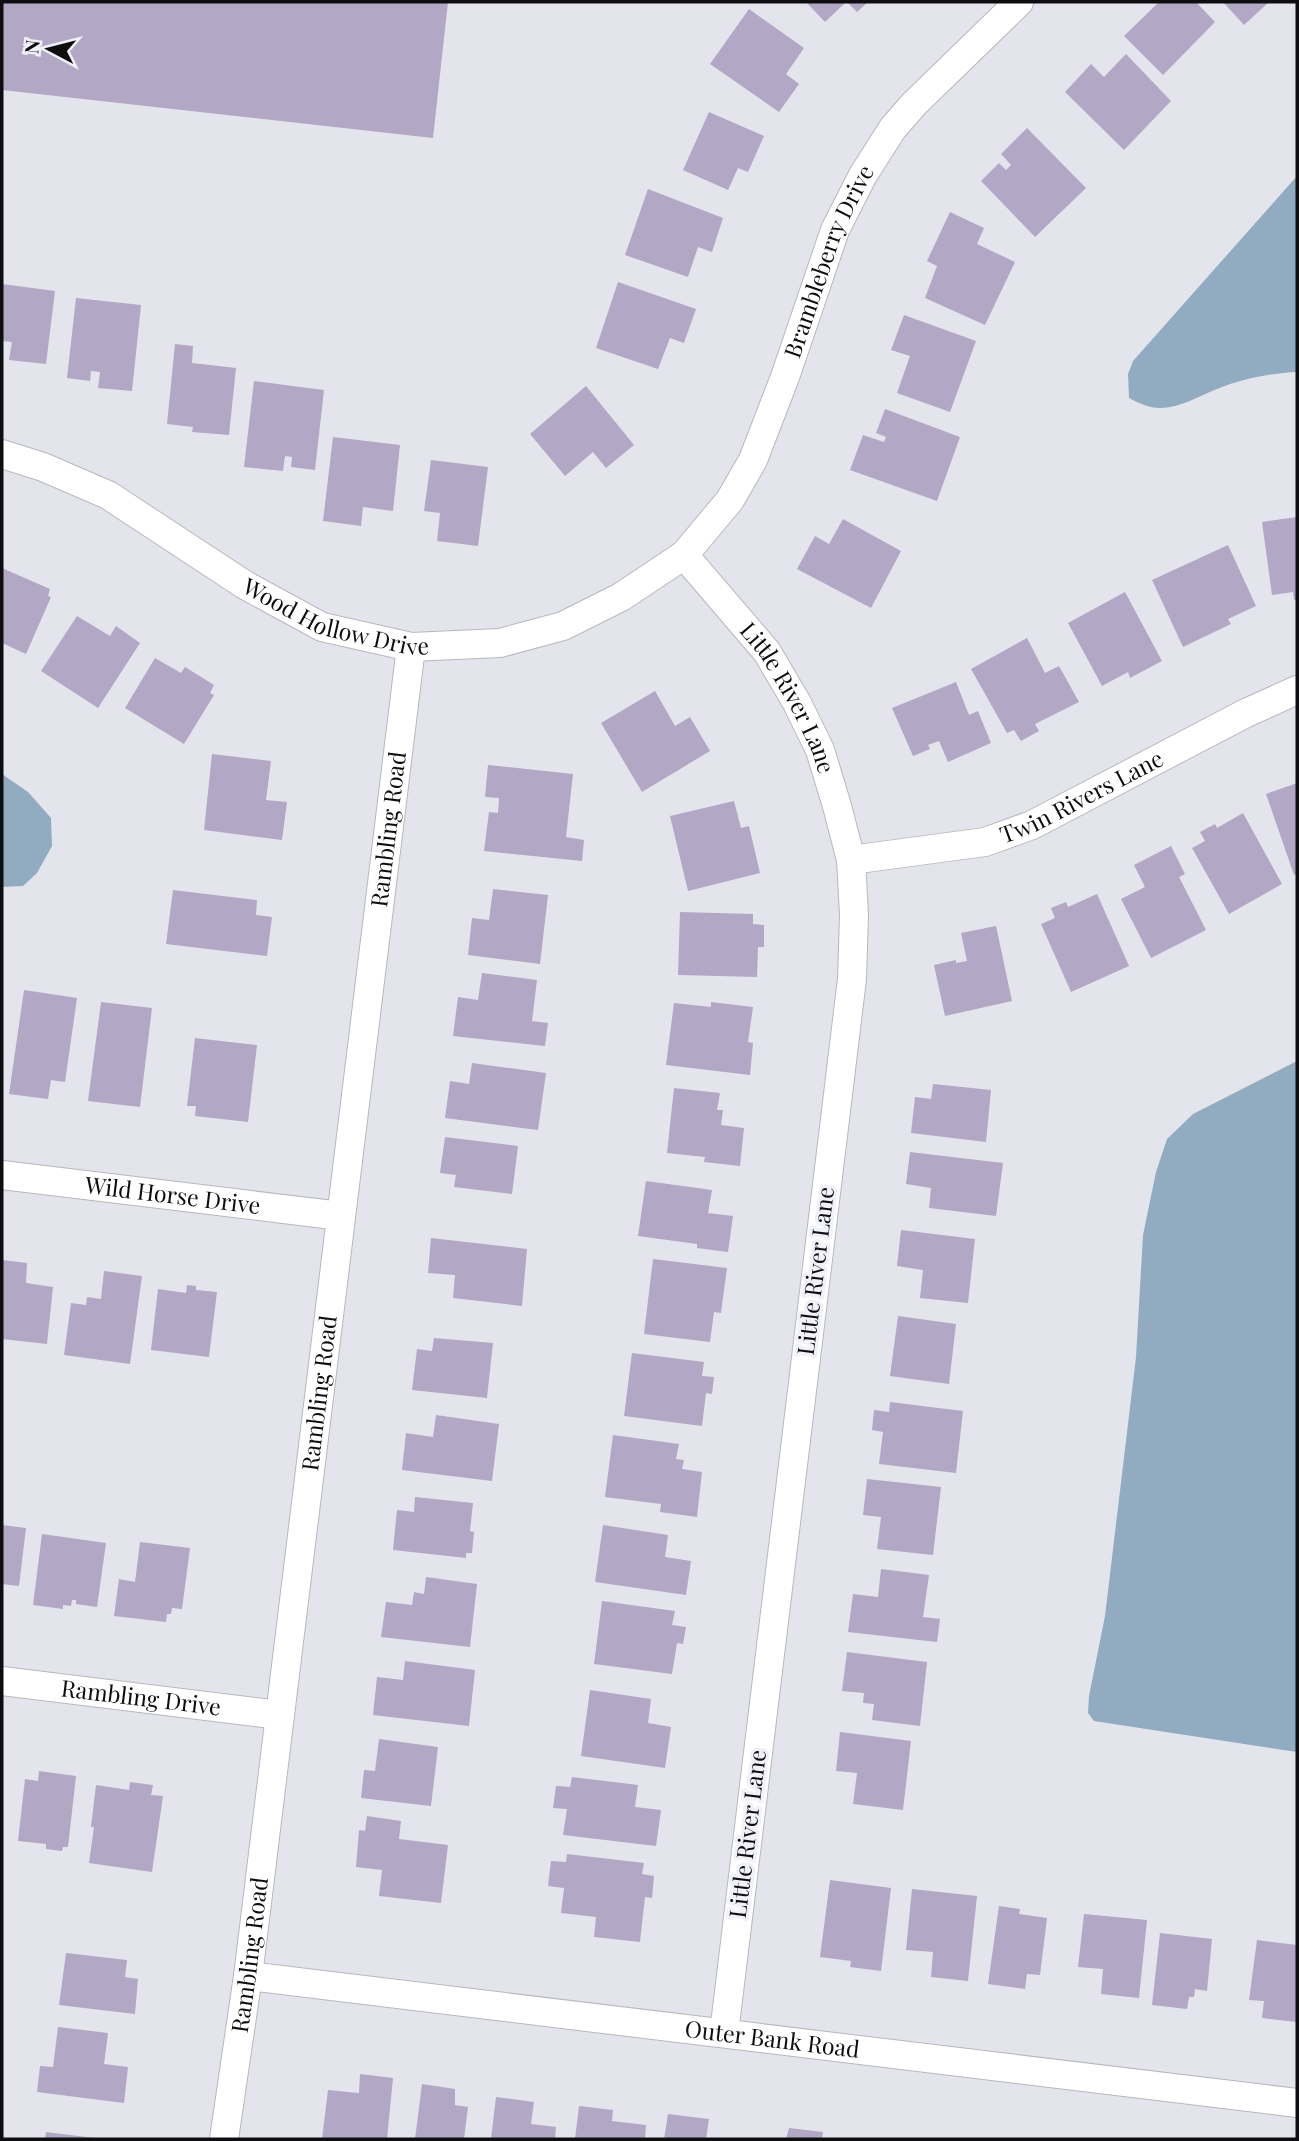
<svg xmlns="http://www.w3.org/2000/svg" width="1299" height="2141" font-family="'Playfair Display',serif">
	<style>
		.water { fill: #91acc1 }
		.building { fill: #b2a7c4 }
		.lines { fill: none; stroke-linecap: round; stroke-linejoin: round }
		.minor-casing { stroke: #b7b8bf; stroke-width: 30 }
		.minor { stroke: #fff; stroke-width: 28 }
		.labels { text-anchor: middle; stroke-width: 7; stroke-linejoin: round; paint-order: stroke }
		.street-label { font-size: 23px; fill: #0e0e11; stroke: #f1f2f9 }
	</style>
	<rect width="100%" height="100%" fill="#e4e5ec"/>
	<g class="water">
		<path d="M 1297,176 L 1297,372 C 1271,373 1242,379 1217,389 C 1199,396 1180,408 1160,408 C 1150,408 1138,403 1129,398 L 1128,374 L 1133,361 Z"/>
		<polygon points="2,774 28,792 51,818 52,846 37,873 23,886 2,887"/>
		<polygon points="1297,1061 1297,1752 1094,1721 1088,1713 1089,1696 1105,1616 1136,1357 1143,1235 1156,1172 1167,1139 1193,1114"/>
	</g>
	<g class="building">
		<polygon points="2,2 448,2 433,138 2,90"/>
		<polygon points="806,2 846,2 825,22"/>
		<polygon points="847,2 868,2 857,12"/>
		<polygon points="1159,2 1196,2 1215,22 1163,75 1124,36"/>
		<polygon points="1223,2 1269,2 1244,25"/>
		<polygon points="749,9 804,48 786,74 799,84 779,112 710,64"/>
		<polygon points="1126,54 1171,101 1124,150 1065,92 1091,64 1104,77"/>
		<polygon points="709,112 764,136 748,172 738,168 728,190 683,170"/>
		<polygon points="1027,128 1086,188 1035,237 981,181 999,163 1006,170 1011,165 1001,154"/>
		<polygon points="648,189 723,218 712,252 698,247 688,277 625,255"/>
		<polygon points="950,212 984,228 977,244 1015,262 985,325 925,298 937,266 927,261"/>
		<polygon points="618,282 696,309 684,343 670,338 658,369 596,348"/>
		<polygon points="2,284 55,291 46,364 9,360 12,342 2,341"/>
		<polygon points="76,298 141,305 132,391 98,388 100,372 91,371 90,381 67,378"/>
		<polygon points="904,315 976,341 950,412 897,393 910,356 891,350"/>
		<polygon points="175,344 193,346 192,363 236,368 229,435 192,432 193,427 167,424"/>
		<polygon points="254,381 324,390 315,470 291,467 292,457 285,456 283,471 244,467"/>
		<polygon points="586,386 634,445 606,468 593,452 565,476 530,434"/>
		<polygon points="885,409 960,437 937,501 850,470 863,435 884,442 886,437 876,433"/>
		<polygon points="333,437 400,445 393,511 363,507 361,526 323,521"/>
		<polygon points="431,460 488,467 478,546 437,541 440,513 424,511"/>
		<polygon points="1297,517 1297,600 1294,600 1293,592 1272,595 1262,522"/>
		<polygon points="843,519 901,551 871,608 797,569 815,536 829,544"/>
		<polygon points="1228,545 1256,606 1228,619 1231,624 1183,647 1152,580"/>
		<polygon points="2,568 50,589 48,596 51,597 26,654 2,643"/>
		<polygon points="1125,592 1162,661 1130,678 1128,672 1102,686 1068,623"/>
		<polygon points="77,616 110,636 116,626 140,643 98,708 41,671"/>
		<polygon points="1027,638 1045,673 1059,666 1079,702 1035,724 1039,731 1021,741 1014,730 1007,733 971,669"/>
		<polygon points="155,658 181,673 185,667 214,685 210,693 214,695 184,744 125,708"/>
		<polygon points="956,682 969,715 978,711 991,743 948,762 939,741 928,745 930,749 913,756 892,708"/>
		<polygon points="655,691 675,726 690,717 710,751 642,792 601,723"/>
		<polygon points="212,754 271,761 266,800 287,802 282,840 204,830"/>
		<polygon points="488,765 573,774 566,837 584,840 582,861 484,851 489,812 498,813 499,798 485,797"/>
		<polygon points="1297,783 1297,874 1294,875 1266,794"/>
		<polygon points="734,801 741,828 749,826 760,873 688,891 670,816"/>
		<polygon points="1243,813 1282,884 1229,914 1192,848 1205,841 1200,832 1215,824 1217,828"/>
		<polygon points="1171,846 1185,874 1179,877 1206,930 1151,958 1121,899 1145,887 1134,865"/>
		<polygon points="493,889 548,895 540,964 468,955 472,918 489,920"/>
		<polygon points="173,890 257,900 256,915 272,917 267,956 166,944"/>
		<polygon points="1097,894 1129,966 1071,992 1041,924 1055,918 1051,908 1066,902 1068,907"/>
		<polygon points="680,912 753,914 753,924 764,925 764,947 758,947 757,977 678,975"/>
		<polygon points="996,926 1012,1001 945,1016 934,965 956,960 956,963 967,961 961,933"/>
		<polygon points="482,973 537,980 532,1021 548,1023 545,1046 453,1036 458,997 478,1000"/>
		<polygon points="24,990 77,998 65,1082 51,1080 48,1099 9,1094"/>
		<polygon points="101,1002 152,1008 140,1107 88,1101"/>
		<polygon points="711,1002 753,1007 748,1042 753,1043 750,1075 666,1065 674,1003 711,1007"/>
		<polygon points="195,1038 257,1045 248,1122 195,1116 196,1106 187,1106"/>
		<polygon points="472,1063 546,1073 538,1130 445,1118 450,1081 469,1084"/>
		<polygon points="933,1084 991,1090 986,1142 911,1133 915,1097 931,1099"/>
		<polygon points="674,1088 720,1093 717,1110 723,1110 721,1125 744,1128 740,1166 704,1162 705,1157 667,1153"/>
		<polygon points="445,1137 518,1146 512,1194 454,1187 456,1175 440,1173"/>
		<polygon points="910,1152 1003,1163 996,1216 929,1208 931,1188 906,1184"/>
		<polygon points="646,1181 712,1190 708,1213 733,1216 728,1252 697,1248 697,1244 638,1236"/>
		<polygon points="901,1230 975,1239 968,1303 920,1298 923,1270 897,1266"/>
		<polygon points="431,1238 527,1249 522,1306 453,1298 455,1275 428,1273"/>
		<polygon points="653,1259 727,1268 721,1313 714,1312 710,1342 644,1334"/>
		<polygon points="2,1260 27,1263 26,1283 53,1287 47,1344 2,1339"/>
		<polygon points="104,1271 142,1276 130,1364 64,1355 71,1303 86,1305 87,1297 101,1299"/>
		<polygon points="187,1285 196,1286 196,1290 217,1292 209,1357 151,1350 158,1289 186,1293"/>
		<polygon points="898,1316 956,1324 949,1384 890,1376"/>
		<polygon points="434,1338 493,1343 487,1398 412,1390 417,1349 432,1351"/>
		<polygon points="632,1353 704,1362 702,1376 714,1377 712,1394 706,1393 702,1426 624,1416"/>
		<polygon points="890,1402 963,1411 956,1473 879,1464 883,1432 872,1430 874,1410 889,1412"/>
		<polygon points="436,1415 499,1424 492,1481 402,1470 406,1433 433,1437"/>
		<polygon points="613,1435 679,1444 676,1459 684,1460 682,1469 702,1472 697,1517 660,1512 661,1504 605,1497"/>
		<polygon points="867,1479 941,1487 933,1555 877,1549 881,1517 863,1515"/>
		<polygon points="415,1497 473,1503 470,1531 474,1532 472,1553 466,1553 466,1558 393,1550 397,1510 414,1512"/>
		<polygon points="2,1525 26,1528 19,1586 2,1584"/>
		<polygon points="603,1525 668,1535 665,1557 691,1561 686,1595 595,1582"/>
		<polygon points="42,1534 106,1543 97,1607 76,1604 76,1600 72,1600 71,1606 63,1605 63,1609 33,1605"/>
		<polygon points="140,1542 190,1548 182,1609 172,1608 171,1614 167,1614 166,1622 114,1616 119,1579 135,1582"/>
		<polygon points="881,1569 929,1575 923,1617 940,1619 937,1642 848,1632 853,1594 878,1597"/>
		<polygon points="426,1577 477,1584 470,1647 381,1637 386,1602 412,1605 414,1592 424,1594"/>
		<polygon points="602,1601 675,1611 672,1625 686,1627 683,1644 677,1643 672,1674 594,1664"/>
		<polygon points="847,1652 927,1662 920,1726 872,1720 874,1704 863,1703 864,1693 842,1691"/>
		<polygon points="405,1661 475,1670 469,1726 373,1715 377,1677 403,1680"/>
		<polygon points="590,1690 651,1699 648,1723 671,1727 665,1768 581,1756"/>
		<polygon points="840,1732 911,1741 903,1810 853,1804 857,1773 836,1771"/>
		<polygon points="379,1739 438,1747 431,1806 361,1798 364,1770 375,1771"/>
		<polygon points="39,1771 76,1776 68,1847 63,1847 62,1851 46,1849 46,1844 18,1841 25,1779 38,1781"/>
		<polygon points="572,1777 638,1785 635,1807 661,1810 656,1846 563,1835 567,1809 553,1808 556,1786 570,1787"/>
		<polygon points="130,1782 153,1785 151,1795 163,1796 152,1872 89,1863 94,1827 91,1827 96,1785 129,1790"/>
		<polygon points="367,1816 401,1821 399,1839 448,1845 441,1903 379,1896 382,1870 356,1867 359,1830 365,1831"/>
		<polygon points="567,1854 644,1863 642,1874 654,1876 652,1898 645,1897 640,1942 594,1937 596,1917 561,1913 564,1888 548,1886 551,1861 566,1862"/>
		<polygon points="830,1880 891,1888 881,1971 850,1967 851,1961 820,1957"/>
		<polygon points="912,1889 977,1896 968,1981 931,1977 933,1952 906,1950"/>
		<polygon points="999,1906 1020,1909 1019,1914 1047,1918 1040,1975 1027,1974 1025,1989 988,1984"/>
		<polygon points="1084,1914 1147,1920 1139,1998 1101,1994 1103,1969 1078,1967"/>
		<polygon points="1160,1933 1212,1939 1207,1991 1195,1989 1194,1997 1189,1997 1187,2009 1152,2005"/>
		<polygon points="1257,1940 1297,1945 1296,2022 1262,2018 1264,2001 1249,2000"/>
		<polygon points="66,1953 127,1960 125,1977 138,1979 135,2014 59,2005"/>
		<polygon points="58,2027 108,2033 104,2064 128,2067 124,2103 37,2092 40,2066 53,2067"/>
		<polygon points="360,2074 393,2078 387,2139 322,2139 328,2090 359,2093"/>
		<polygon points="422,2084 455,2089 455,2105 468,2107 464,2139 415,2139"/>
		<polygon points="496,2097 534,2102 531,2124 556,2127 555,2139 491,2139"/>
		<polygon points="579,2106 613,2110 612,2121 646,2125 645,2139 575,2139"/>
		<polygon points="668,2114 709,2119 706,2139 664,2139"/>
		<polygon points="789,2128 823,2132 822,2139 786,2139"/>
		<polygon points="46,2132 95,2138 95,2139 45,2139"/>
	</g>
	<g class="lines">
		<g class="minor-casing">
			<g id="minor">
				<path id="s1" d="M 2,454 L 43,467 L 108,495 L 245,585 L 322,627 L 411,647 L 500,643 L 563,626 L 621,597 L 684,555 L 730,500 L 753,460 L 785,377 L 835,230 L 863,175 L 893,128 L 914,104 L 1019,2"/>
				<path id="s2" d="M 684,555 L 767,652 L 797,703 L 820,750 L 837,806 L 851,860 L 854,915 L 852,979 L 724,2033"/>
				<path id="s3" d="M 851,860 L 985,842 L 1032,825 L 1246,713 L 1297,690"/>
				<path id="s4" d="M 2,1175 L 341,1216"/>
				<path id="s5" d="M 2,1681 L 280,1715"/>
				<path id="s6" d="M 248,1976 L 1297,2103"/>
				<path id="s7" d="M 224,2139 L 248,1976 L 411,647"/>
			</g>
		</g>
		<use href="#minor" class="minor"/>
	</g>
	<g class="labels">
		<g class="street-label">
			<text dy="8" stroke="none"><textPath href="#s1" startOffset="1082">Brambleberry Drive</textPath></text>
			<text dy="8" stroke="none"><textPath href="#s1" startOffset="376">Wood Hollow Drive</textPath></text>
			<text dy="8" stroke="none"><textPath href="#s2" startOffset="178">Little River Lane</textPath></text>
			<text dy="8" stroke="none"><textPath href="#s3" startOffset="242">Twin Rivers Lane</textPath></text>
			<text dy="8" stroke="none"><textPath href="#s7" startOffset="1320">Rambling Road</textPath></text>
			<text dy="8" stroke="none"><textPath href="#s4" startOffset="172">Wild Horse Drive</textPath></text>
			<text transform="translate(816 1271) rotate(-83)" y="8">Little River Lane</text>
			<text dy="8" stroke="none"><textPath href="#s7" startOffset="752">Rambling Road</textPath></text>
			<text dy="8" stroke="none"><textPath href="#s5" startOffset="140">Rambling Drive</textPath></text>
			<text transform="translate(748 1834) rotate(-83)" y="8">Little River Lane</text>
			<text dy="8" stroke="none"><textPath href="#s7" startOffset="186">Rambling Road</textPath></text>
			<text dy="8" stroke="none"><textPath href="#s6" startOffset="528">Outer Bank Road</textPath></text>
		</g>
	</g>
	<rect width="1299" height="2141" fill="none" stroke="#0e0e11" stroke-width="7"/>
	<g transform="translate(49 49) rotate(277)" stroke="#f1f2f9" stroke-width="5" paint-order="stroke">
	<path d="M0-5L12 26L0 18L-12 26Z" fill="#0e0e11"/>
	<text y="-10" font-size="19" font-weight="bold" text-anchor="middle" fill="#0e0e11">N</text>
	</g>
</svg>
